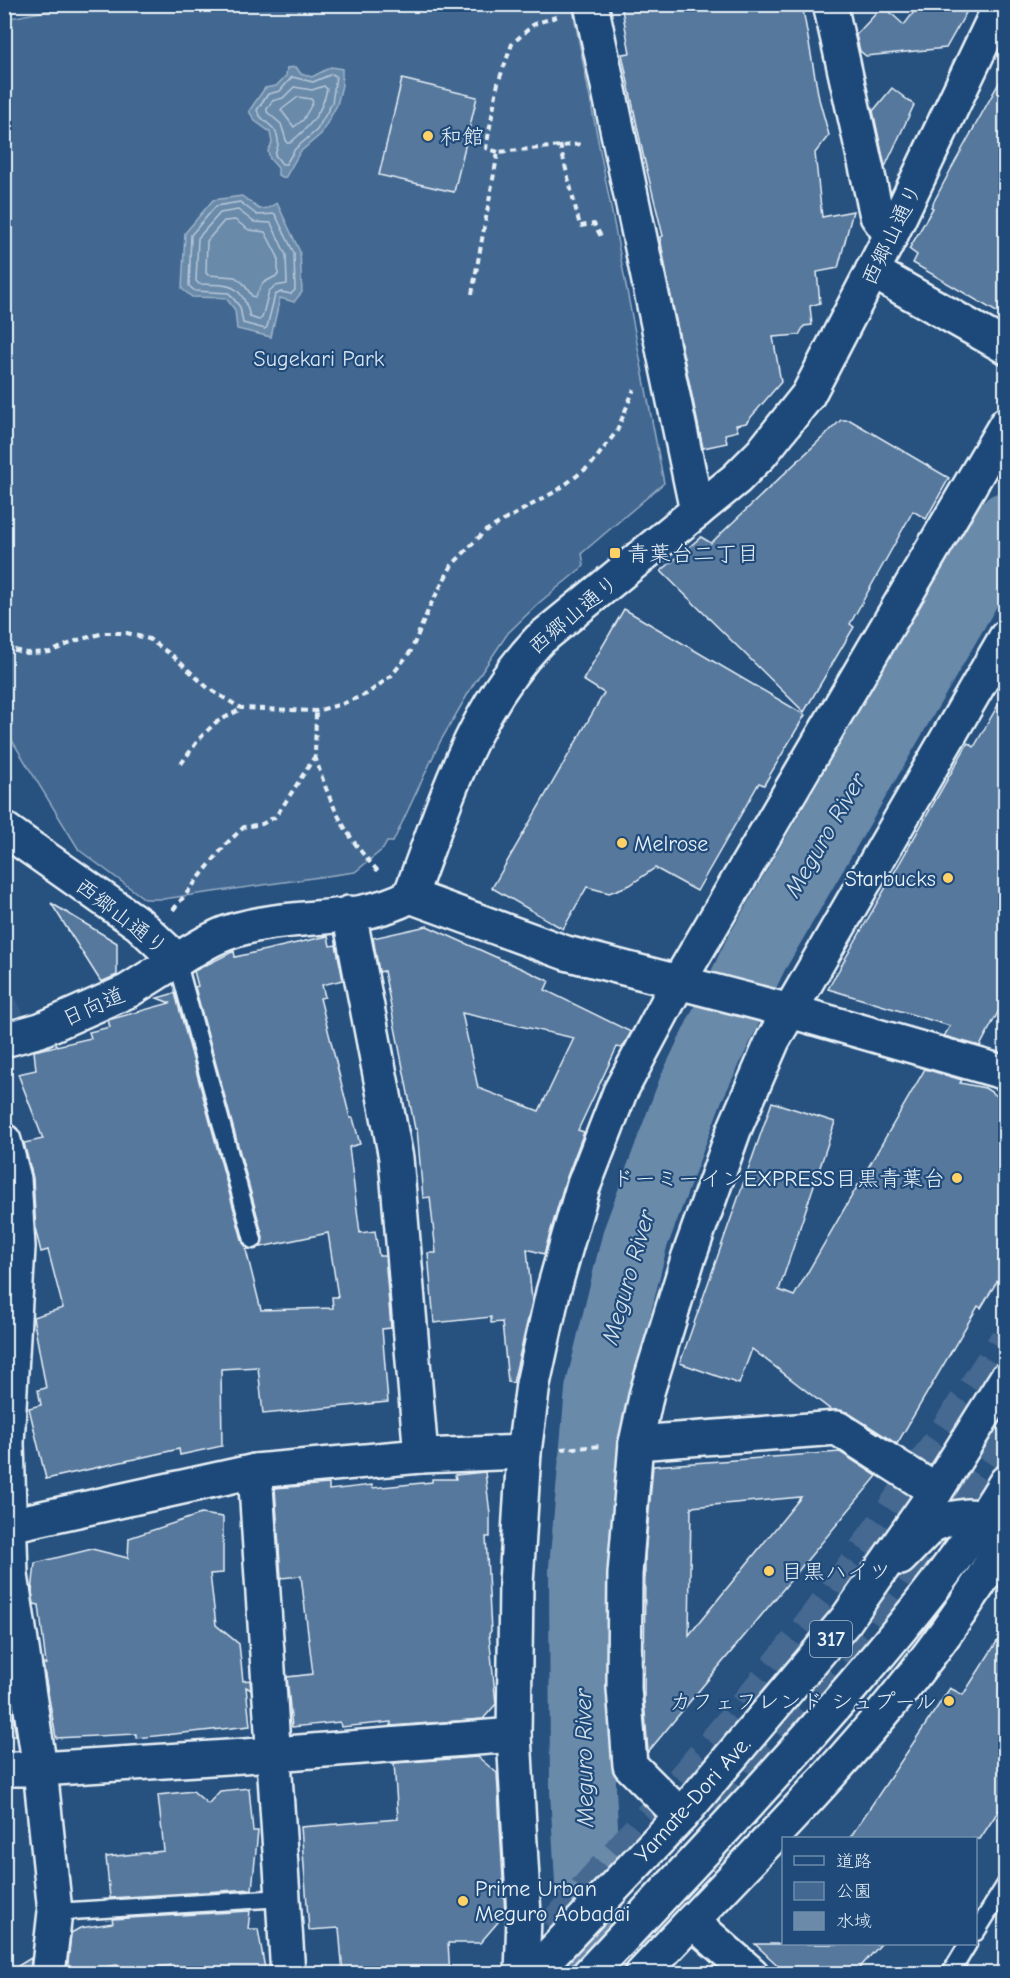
<svg xmlns="http://www.w3.org/2000/svg" width="1010" height="1978" font-family="'Comic Neue','Klee One',sans-serif">
	<style>
		.built { fill: #355d88 }
		.green { fill: #436891; stroke: #96acc4; stroke-width: 1.5 }
		.water { fill: #6b8aaa; stroke: #9db3c9; stroke-width: 1.5 }
		.lines { fill: none; stroke-linecap: round; stroke-linejoin: round }
		.shore { stroke: #b6c8d9; stroke-width: 1.5 }
		.river { stroke: #6b8aaa; stroke-width: 66 }
		.building { fill: #57789d; stroke: #e8f1f8; stroke-width: 1.5; fill-rule: evenodd }
		.highway-tunnel { stroke: #446991; stroke-width: 33; stroke-dasharray: 33 16; stroke-linecap: butt }
		.lane-casing { stroke: #e8f1f8; stroke-width: 21 }
		.street-casing { stroke: #e8f1f8; stroke-width: 38 }
		.secondary-casing { stroke: #e8f1f8; stroke-width: 38 }
		.primary-casing { stroke: #e8f1f8; stroke-width: 38 }
		.path { stroke: #e8f1f8; stroke-width: 4; stroke-dasharray: 6 4.5; stroke-linecap: butt }
		.lane { stroke: #1f4a7a; stroke-width: 16 }
		.street { stroke: #1f4a7a; stroke-width: 33 }
		.secondary { stroke: #1f4a7a; stroke-width: 33 }
		.primary { stroke: #1f4a7a; stroke-width: 33 }
		.poi-dot { fill: #ffd166; stroke: #1f4a7a; stroke-width: 2 }
		.labels { text-anchor: middle; stroke-width: 4.5; stroke-linejoin: round; paint-order: stroke }
		.shield { fill: #1f4a7a; stroke: #acbfd2; stroke-width: 1.5 }
		.shield-label { font-size: 21px; font-weight: bold; fill: #e8f1f8 }
		.poi-label { font-size: 22px; fill: #e8f1f8; stroke: #1f4a7a; text-anchor: start }
		.street-label { font-size: 22px; fill: #e8f1f8; stroke: #1f4a7a }
		.park-label { font-size: 22px; fill: #d8e3ee; stroke: #1f4a7a }
		.water-label { font-size: 24px; font-style: italic; fill: #d5e2ec; stroke: #1f4a7a }
	</style>
	<rect width="100%" height="100%" fill="#27517f"/>
	<filter id="ink" filterUnits="userSpaceOnUse"><feTurbulence type="fractalNoise" baseFrequency=".0167" numOctaves="2"/><feDisplacementMap in="SourceGraphic" scale="12" xChannelSelector="R" yChannelSelector="G"/><feConvolveMatrix kernelMatrix="1 2 1 2 8 2 1 2 1" color-interpolation-filters="sRGB"/></filter>
	<g filter="url(#ink)">
		<polygon class="built" points="5,979 24,1014 5,1020 4,1020"/>
		<polygon class="green" points="81,4 572,5 664,483 582,553 584,566 540,602 508,633 473,685 440,742 393,842 387,842 383,849 355,872 163,899 145,899 79,850 5,729 5,19"/>
		<g class="water">
			<polygon points="296,67 301,74 312,77 331,67 342,69 342,85 337,105 321,134 300,152 285,178 278,175 278,168 270,159 268,151 272,143 270,132 255,121 249,111 265,88 276,86 286,76 287,68"/>
			<polygon points="242,196 259,209 268,208 277,203 300,252 302,292 294,302 280,298 271,337 237,329 235,310 226,298 192,297 182,289 185,233 213,200"/>
		</g>
		<g class="lines">
			<g class="shore">
				<path d="M 332,74 L 336,76 L 332,103 L 317,130 L 295,149 L 286,164 L 282,164 L 275,155 C 276,150 279,146 278,141 C 277,123 261,124 257,110 L 268,94 L 280,91 L 292,77 L 313,82 Z"/>
				<path d="M 324,86 L 327,89 C 322,114 309,127 290,143 L 287,143 L 281,124 L 267,112 L 267,109 L 272,101 L 283,98 L 294,87 L 312,90 Z"/>
				<polygon points="298,97 311,99 313,102 303,120 294,127 281,110"/>
				<polygon points="240,202 257,215 275,214 294,253 295,290 291,294 281,292 275,295 267,327 265,329 243,323 240,307 229,293 195,291 189,286 191,235 216,206"/>
				<path d="M 238,210 L 254,222 L 271,223 L 286,255 L 287,284 L 275,286 L 269,291 L 262,318 L 259,320 L 250,317 C 242,282 229,285 199,284 L 196,281 L 198,238 L 220,213 Z"/>
				<polygon points="235,220 249,230 265,232 278,257 278,275 263,283 255,297 252,296 243,283 235,277 208,275 206,273 207,241 224,221"/>
			</g>
			<polyline class="river" points="593,1974 583,1790 582,1568 598,1391 635,1239 691,1089 755,956 1006,525"/>
		</g>
		<g class="building">
			<polygon points="621,4 802,4 819,99 829,135 815,153 822,217 853,211 838,268 817,272 820,303 810,306 812,325 804,326 799,335 773,337 781,382 746,423 736,425 738,431 725,434 727,443 703,448 669,287 660,237 663,236 643,154 622,54 630,53"/>
			<polygon points="920,4 971,4 946,48 866,56 860,51 856,35 883,6 904,25"/>
			<polygon points="1005,72 1005,317 913,263 917,255 909,249 933,208 931,207 950,171"/>
			<polygon points="402,79 477,97 454,192 379,175"/>
			<polygon points="892,88 914,105 885,167 873,111"/>
			<polygon points="841,420 850,420 949,478 926,519 913,511 850,624 854,627 804,712 661,571 701,537 711,543"/>
			<polygon points="624,609 805,715 764,785 759,783 697,891 655,868 630,885 609,893 587,887 563,929 492,888 604,693 583,680"/>
			<polygon points="1005,693 1005,999 980,1046 944,1036 950,1026 828,989 968,743 974,747"/>
			<polygon points="51,903 117,943 117,975 101,982"/>
			<path d="M 427,926 L 549,981 L 545,990 L 631,1032 L 622,1048 L 617,1047 L 578,1130 L 584,1132 L 565,1182 L 544,1254 L 527,1249 L 532,1302 L 513,1383 L 508,1382 L 502,1322 L 491,1323 L 491,1317 L 434,1323 L 428,1253 L 436,1253 L 430,1197 L 423,1198 L 417,1129 L 415,1129 L 384,971 L 379,972 L 373,938 ZM 462,1013 L 574,1038 L 539,1111 L 478,1088 Z"/>
			<polygon points="328,936 330,946 336,945 343,980 322,985 325,997 320,998 350,1118 353,1118 360,1144 349,1147 360,1233 375,1231 379,1256 385,1256 391,1328 382,1329 388,1402 263,1414 258,1367 221,1369 222,1446 180,1455 179,1449 46,1479 29,1408 41,1405 38,1390 46,1388 33,1317 63,1308 48,1250 41,1252 36,1232 33,1178 24,1143 43,1139 18,1074 36,1070 34,1051 91,1038 89,1032 110,1027 108,1020 170,1003 157,998 175,993 243,1243 249,1249 246,1250 261,1310 333,1308 332,1297 338,1297 328,1233 261,1247 263,1237 195,987 198,986 194,971 234,951 235,957"/>
			<polygon points="925,1069 962,1080 960,1083 985,1088 1005,1101 1005,1268 981,1308 978,1306 897,1444 847,1412 831,1410 752,1349 739,1384 680,1363 772,1102 835,1122 779,1290 794,1296"/>
			<path d="M 840,1452 L 877,1476 L 648,1752 L 644,1700 L 645,1556 L 653,1466 ZM 801,1497 L 689,1635 L 691,1507 Z"/>
			<polygon points="485,1472 490,1514 490,1537 486,1537 491,1631 489,1634 496,1704 483,1719 391,1726 391,1722 341,1727 340,1722 292,1727 287,1677 313,1674 301,1576 281,1578 275,1488 329,1484 329,1490 372,1485 372,1488 432,1482 432,1479 456,1479 455,1475"/>
			<polygon points="201,1514 223,1517 223,1573 210,1574 216,1625 239,1644 243,1681 250,1680 251,1690 246,1687 250,1726 136,1738 136,1734 56,1738 43,1664 46,1664 39,1605 34,1604 32,1592 35,1563 92,1549 128,1558 129,1538"/>
			<polygon points="1005,1629 1005,1801 980,1839 849,1839 950,1688 963,1695"/>
			<polygon points="4,1668 16,1735 4,1736"/>
			<polygon points="478,1757 497,1773 505,1914 480,1943 448,1943 450,1974 343,1974 339,1928 309,1930 301,1827 398,1819 394,1763"/>
			<polygon points="249,1788 253,1831 258,1831 252,1889 110,1898 106,1857 164,1851 158,1795 193,1791 208,1804 220,1791"/>
			<polygon points="250,1911 248,1929 258,1929 265,1969 251,1974 173,1974 173,1965 118,1971 117,1965 67,1972 71,1933 80,1928 113,1923 112,1919"/>
			<polygon points="755,1944 881,1944 854,1974 787,1974"/>
			<polygon points="31,1958 30,1974 5,1974"/>
		</g>
		<g class="lines">
			<g class="highway-tunnel">
				<polyline points="720,1813 830,1677 935,1534 1006,1427"/>
				<path d="M 519,1965 C 612,1860 707,1756 794,1646 C 870,1548 938,1444 1006,1340"/>
			</g>
			<g class="lane-casing">
				<g id="lane">
					<polyline points="177,960 253,1240"/>
					<polyline points="55,1912 283,1898"/>
					<polyline points="976,1932 1006,1884"/>
					<polyline points="950,1974 968,1944"/>
				</g>
			</g>
			<g class="street-casing">
				<g id="street">
					<polyline points="591,4 697,511"/>
					<polyline points="830,4 877,216 891,235"/>
					<polyline points="872,271 1006,347"/>
					<path d="M 4,829 L 139,924 L 177,960 C 197,948 216,935 239,929 C 294,913 359,924 410,896 L 566,953 L 790,1011 L 1006,1073"/>
					<polyline points="349,913 396,1158 421,1456"/>
					<polyline points="4,1040 40,1030 128,991 177,960"/>
					<polyline points="4,1141 14,1179 18,1247 7,1443 11,1575 40,1769 55,1912 48,1974"/>
					<polyline points="636,1443 837,1428 936,1491"/>
					<polyline points="255,1471 288,1974"/>
					<polyline points="10,1525 255,1471 421,1456 524,1452 533,1384 553,1292 583,1187 620,1092 679,981 1006,424"/>
					<polyline points="900,1558 931,1526 947,1519 967,1516 984,1517 1006,1530"/>
					<polyline points="4,1769 40,1769 274,1754 514,1735"/>
					<polyline points="681,1816 630,1765 624,1688 625,1574 636,1443 647,1392 688,1259 734,1130 773,1040 1006,637"/>
					<polyline points="692,1921 752,1974"/>
					<polyline points="522,1974 524,1916 514,1735 516,1583 524,1452"/>
				</g>
			</g>
			<g class="secondary-casing">
				<path id="secondary" d="M 410,896 C 445,804 470,713 539,640 L 736,479 L 761,454 L 808,395 L 891,235 L 1001,4"/>
			</g>
			<g class="primary-casing">
				<g id="primary">
					<polyline points="532,1974 681,1816 846,1620 936,1491 1006,1379"/>
					<path d="M 589,1974 C 678,1879 768,1784 853,1685 C 908,1621 962,1555 1006,1482"/>
					<path d="M 642,1974 C 770,1836 912,1704 1006,1539"/>
				</g>
			</g>
			<g class="path">
				<polyline points="560,145 580,226 594,224 602,238"/>
				<polyline points="498,152 486,148 498,83 512,44 534,24 559,16"/>
				<polyline points="472,294 498,152 583,144"/>
				<polyline points="4,647 26,653 50,652 78,640 104,633 127,633 149,639 173,656 209,689 241,708 316,711 342,704 367,694 392,675 411,651 430,606 452,565 485,531 558,490 591,465 617,431 634,389"/>
				<path d="M 315,756 C 329,802 345,837 379,872"/>
				<polyline points="181,764 199,739 215,723 241,709"/>
				<polyline points="173,910 227,843 244,827 262,824 275,817 283,806 315,756 316,711"/>
				<polyline points="561,1449 601,1446"/>
			</g>
			<use href="#lane" class="lane"/>
			<use href="#street" class="street"/>
			<use href="#secondary" class="secondary"/>
			<use href="#primary" class="primary"/>
		</g>
	</g>
	<g class="poi-dot">
		<circle cx="428" cy="136" r="6"/>
		<rect x="609" y="547" width="12" height="12" rx="3"/>
		<circle cx="622" cy="843" r="6"/>
		<circle cx="948" cy="878" r="6"/>
		<circle cx="957" cy="1178" r="6"/>
		<circle cx="769" cy="1571" r="6"/>
		<circle cx="949" cy="1701" r="6"/>
		<circle cx="463" cy="1901" r="6"/>
	</g>
	<g class="labels">
		<rect class="shield" x="810" y="1621" width="42" height="36" rx="4.5"/>
		<g class="shield-label">
			<text x="831" y="1646">317</text>
		</g>
		<g class="poi-label">
			<text x="440" y="144">和館</text>
			<text x="627" y="561">青葉台二丁目</text>
			<text x="634" y="851">Melrose</text>
			<text x="936" y="886" text-anchor="end">Starbucks</text>
			<text x="945" y="1186" text-anchor="end">ドーミーインEXPRESS目黒青葉台</text>
			<text x="781" y="1579">目黒ハイツ</text>
			<text x="937" y="1709" text-anchor="end">カフェフレンド シュプール</text>
			<text x="475" y="1896">Prime Urban<tspan x="475" dy="25">Meguro Aobadai</tspan></text>
		</g>
		<g class="street-label">
			<text transform="translate(891 234) rotate(-64)" y="8">西郷山通り</text>
			<text transform="translate(573 614) rotate(-40)" y="8">西郷山通り</text>
			<text transform="translate(122 916) rotate(38)" y="8">西郷山通り</text>
			<text transform="translate(93 1006) rotate(-24)" y="8">日向道</text>
			<text transform="translate(692 1799) rotate(-48)" y="8">Yamate-Dori Ave.</text>
		</g>
		<g class="park-label">
			<text x="319" y="366">Sugekari Park</text>
		</g>
		<g class="water-label">
			<text transform="translate(825 835) rotate(-60)" y="8">Meguro River</text>
			<text transform="translate(628 1277) rotate(-74)" y="8">Meguro River</text>
			<text transform="translate(584 1758) rotate(-91)" y="8">Meguro River</text>
		</g>
	</g>
	<rect width="1010" height="1978" fill="none" stroke="#1f4a7a" stroke-width="24"/>
	<rect x="12" y="12" width="986" height="1954" fill="none" stroke="#e8f1f8" stroke-width="2" filter="url(#ink)"/>
	<rect x="782" y="1837" width="195" height="108" fill="#1f4a7a" stroke="#6f8dac" stroke-width="1.5"/>
	<rect x="794" y="1856" width="30" height="9" fill="#1f4a7a" stroke="#6f8dac" stroke-width="1.5"/>
	<text x="836" y="1867" font-size="18" fill="#e8f1f8">道路</text>
	<rect x="794" y="1882" width="30" height="18" fill="#436891" stroke="#6f8dac" stroke-width="1.5"/>
	<text x="836" y="1897" font-size="18" fill="#e8f1f8">公園</text>
	<rect x="794" y="1912" width="30" height="18" fill="#6b8aaa" stroke="#6f8dac" stroke-width="1.5"/>
	<text x="836" y="1927" font-size="18" fill="#e8f1f8">水域</text>
</svg>
